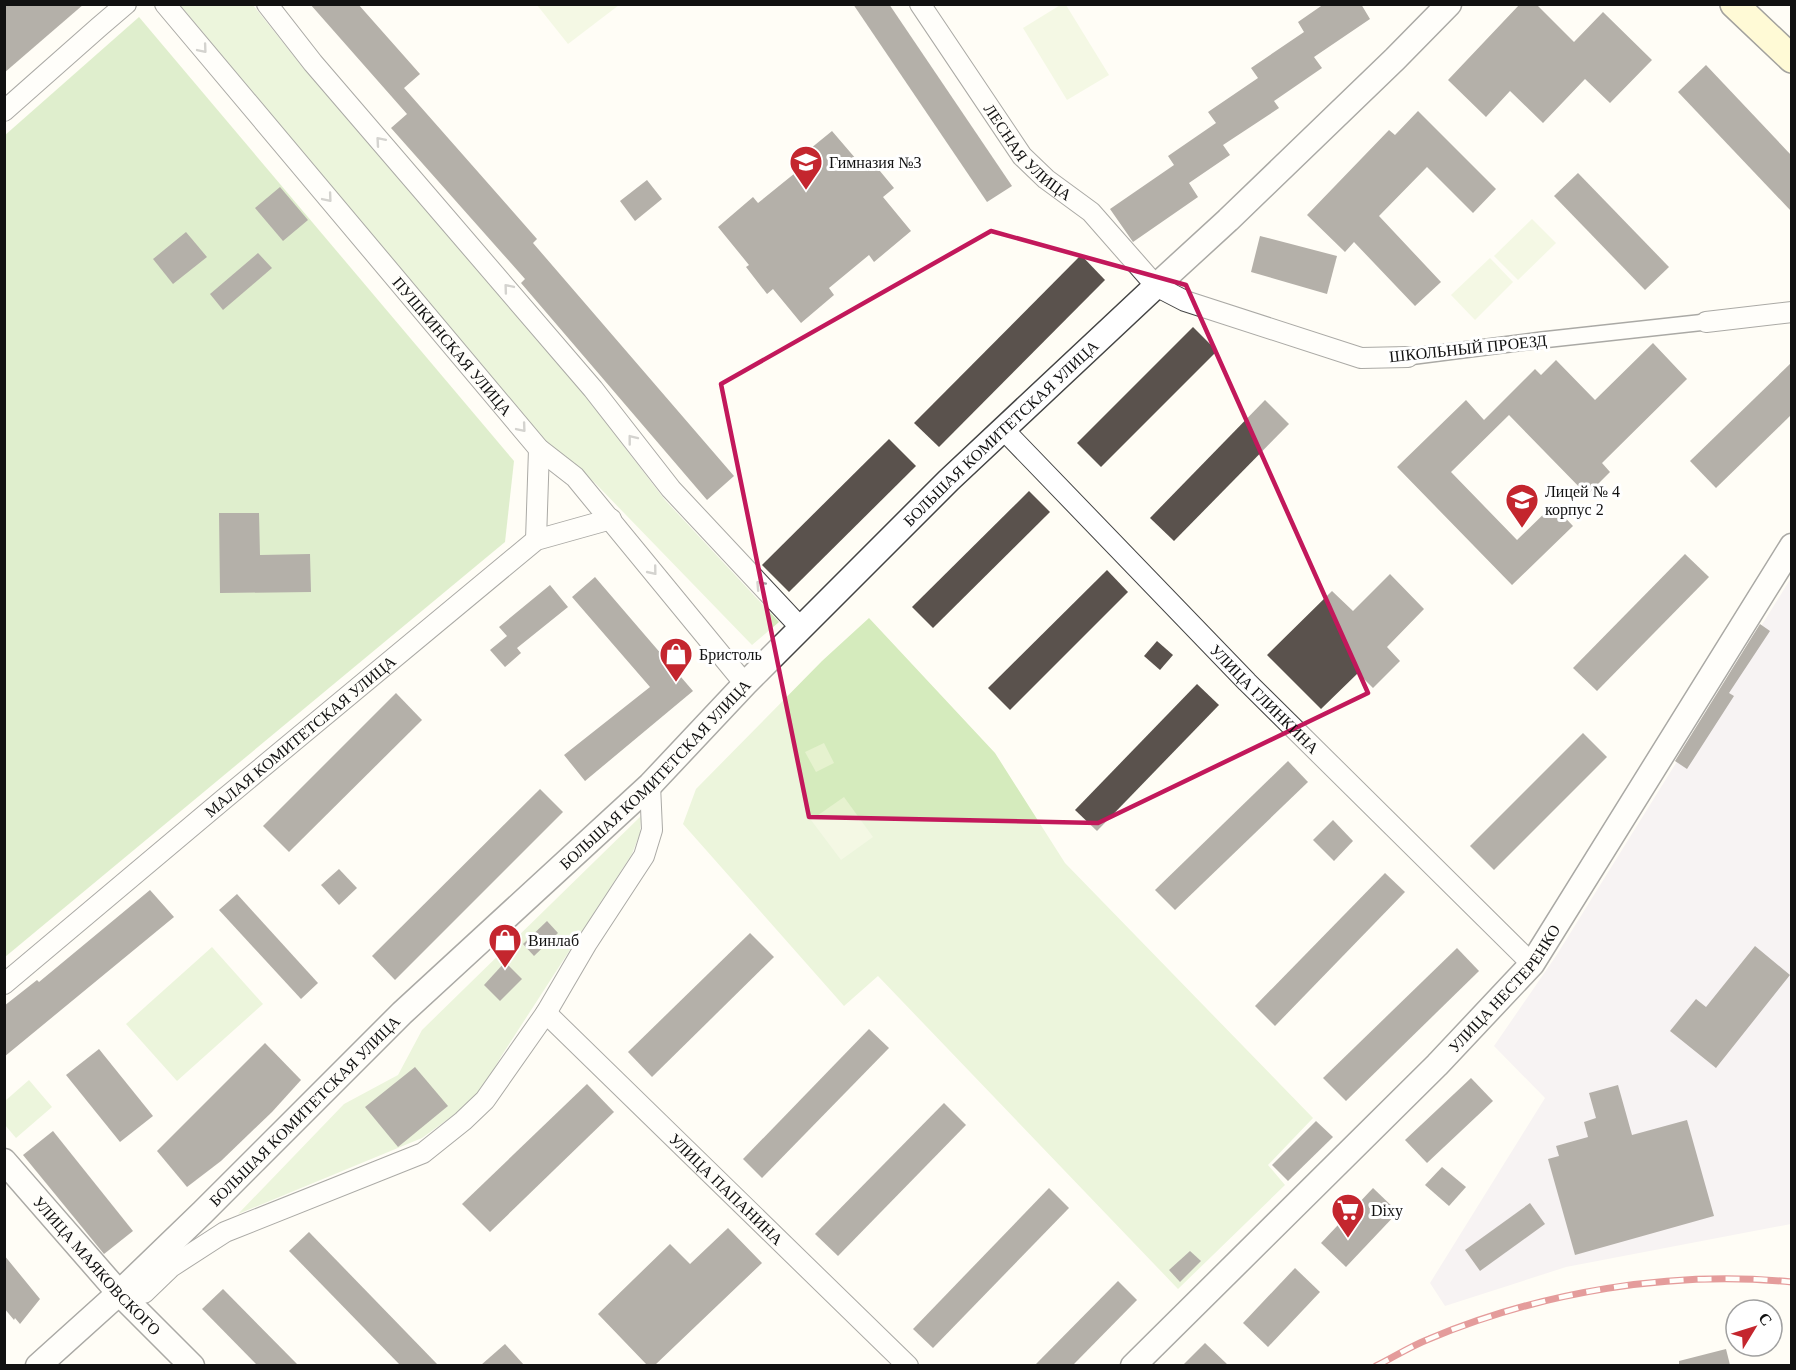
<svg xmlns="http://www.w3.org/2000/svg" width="1796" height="1370" font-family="'Times New Roman',serif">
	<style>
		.industrial { fill: #eee6ef }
		.green { fill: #d5ebbd }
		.forest { fill: #b9dc9c }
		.pitch { fill: #e6f2cf }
		.building { fill: #5a524d }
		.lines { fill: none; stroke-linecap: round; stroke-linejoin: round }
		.pedestrian-casing { stroke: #444; stroke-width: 18 }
		.minor-casing { stroke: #444; stroke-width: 22 }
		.tertiary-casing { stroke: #444; stroke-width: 27 }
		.secondary-casing { stroke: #333; stroke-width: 30 }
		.pedestrian { stroke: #fff; stroke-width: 15 }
		.minor { stroke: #fff; stroke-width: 20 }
		.tertiary { stroke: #fff; stroke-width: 24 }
		.secondary { stroke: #fff6b0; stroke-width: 27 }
		.rail-casing { stroke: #c4262e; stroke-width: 7 }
		.rail { stroke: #fff; stroke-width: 4.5; stroke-dasharray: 14; stroke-linecap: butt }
		.oneway { stroke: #a0a0a0 }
		.marked { fill: none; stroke: #c2185b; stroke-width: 4.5; stroke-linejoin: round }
		.labels { text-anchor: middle; stroke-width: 6; stroke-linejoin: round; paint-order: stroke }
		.street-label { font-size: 16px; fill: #111; stroke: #fff }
		.poi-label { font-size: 16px; fill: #111; stroke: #fff; text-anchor: start }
	</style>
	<rect width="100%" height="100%" fill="#fffdf5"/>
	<polygon class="industrial" points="1791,578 1791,1224 1566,1267 1445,1306 1430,1283 1545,1098 1494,1046 1556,956"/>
	<g class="green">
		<polygon points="180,5 253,5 305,70 486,277 583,393 665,500 779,622 752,645 595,483 541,437"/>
		<polygon points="869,618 995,753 1065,863 1313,1118 1268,1165 1285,1185 1178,1289 878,976 844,1006 683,824 696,789 822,661"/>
		<polygon points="641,816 640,833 632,854 502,1055 477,1098 422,1138 238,1214 344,1104 398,1075 422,1030"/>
		<polygon points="212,947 263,1004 177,1081 126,1024"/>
		<polygon points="29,1080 52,1107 16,1138 5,1125 5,1101"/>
	</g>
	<polygon class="forest" points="139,17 514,461 505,542 5,957 4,136"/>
	<g class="pitch">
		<polygon points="1062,4 1066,5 1109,75 1067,100 1023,28"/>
		<polygon points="537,5 619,5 568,44"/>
		<polygon points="1532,219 1556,243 1518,280 1494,256"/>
		<polygon points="1490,258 1513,282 1475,320 1451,295"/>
		<polygon points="824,743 834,763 816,772 805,752"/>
		<polygon points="844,797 873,837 841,860 811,820"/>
	</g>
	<g class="building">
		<polygon points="4,4 84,4 4,73"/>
		<polygon points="310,4 358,4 420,74 404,88 537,239 533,243 734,476 707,500 521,283 525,279 391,128 407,114"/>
		<polygon points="853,4 889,4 1012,186 987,202"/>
		<polygon points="1324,4 1361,4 1370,19 1314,57 1322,68 1274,101 1279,108 1223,145 1230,155 1189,183 1198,197 1133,242 1110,209 1174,165 1168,156 1216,123 1208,112 1258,78 1251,68 1304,32 1298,22"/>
		<polygon points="1520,4 1536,4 1574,42 1603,12 1652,60 1610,103 1585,79 1543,123 1510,91 1486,117 1448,80"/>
		<polygon points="1706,65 1791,155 1791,211 1678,92"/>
		<polygon points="1418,111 1496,189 1473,213 1427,167 1379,216 1441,282 1415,306 1354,242 1345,252 1307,215 1389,130 1395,135"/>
		<polygon points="832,131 862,166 870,159 894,188 883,197 911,231 874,262 869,255 829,288 834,295 801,323 773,289 767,294 746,267 749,265 718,227 753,197 758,203 800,169 794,162"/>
		<polygon points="1578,173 1669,267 1645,290 1554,196"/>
		<polygon points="647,180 662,199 635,221 620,201"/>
		<polygon points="280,187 308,220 283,241 255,208"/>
		<polygon points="186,232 207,257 173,284 153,259"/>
		<polygon points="1260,236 1337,256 1327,294 1251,272"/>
		<polygon points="258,253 272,268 223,310 210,294"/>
		<polygon points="1081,255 1105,280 939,447 914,423"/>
		<polygon points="1193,327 1217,351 1101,467 1077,443"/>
		<polygon points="1653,343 1687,379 1602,463 1610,472 1587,495 1509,415 1451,472 1517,540 1553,505 1573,526 1512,585 1397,467 1466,400 1484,420 1535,369 1541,375 1556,360 1595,400"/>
		<polygon points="1791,363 1791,415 1716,488 1690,461"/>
		<polygon points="1265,400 1289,424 1174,541 1150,518"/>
		<polygon points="889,439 916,466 789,592 762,565"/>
		<polygon points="1029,491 1050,512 933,628 912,607"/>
		<polygon points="219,513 259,513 260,555 310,554 311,592 220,593"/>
		<polygon points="1685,554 1709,577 1597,691 1573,668"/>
		<polygon points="1107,570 1128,592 1010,710 988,688"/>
		<polygon points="1390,574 1424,609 1387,647 1400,661 1373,688 1358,673 1321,709 1267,655 1332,591 1353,611"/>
		<polygon points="595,577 693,691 585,781 564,755 650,687 572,597"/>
		<polygon points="550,585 568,607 517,648 521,653 505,667 490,650 507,636 499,627"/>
		<polygon points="1760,624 1770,631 1729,693 1734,696 1687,769 1675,761"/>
		<polygon points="1157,641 1173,655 1160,670 1144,656"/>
		<polygon points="1197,684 1219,705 1097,831 1075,810"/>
		<polygon points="396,693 422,720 289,852 263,826"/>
		<polygon points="1583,733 1607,757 1494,870 1470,846"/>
		<polygon points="1288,761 1308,782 1175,910 1155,890"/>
		<polygon points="540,789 563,812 395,980 372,956"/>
		<polygon points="1333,820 1353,841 1334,861 1313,840"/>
		<polygon points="339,869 357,888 339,905 321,885"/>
		<polygon points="1385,873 1405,892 1275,1026 1255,1006"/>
		<polygon points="150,890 174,917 4,1057 4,1006 37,980 39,982"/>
		<polygon points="237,894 318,983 301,999 219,910"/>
		<polygon points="547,921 558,933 534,956 523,944"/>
		<polygon points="750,933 774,957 652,1077 628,1052"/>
		<polygon points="1755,946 1790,975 1716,1068 1670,1031 1696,999 1706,1007"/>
		<polygon points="1457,948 1479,971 1346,1101 1323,1078"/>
		<polygon points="505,962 522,979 500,1001 484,985"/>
		<polygon points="869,1029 889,1048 762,1178 743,1159"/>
		<polygon points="265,1043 301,1080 272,1112 221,1161 187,1187 157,1151"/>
		<polygon points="99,1049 153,1116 120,1142 66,1075"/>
		<polygon points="415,1067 448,1106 398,1147 365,1107"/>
		<polygon points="1471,1078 1493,1101 1427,1163 1405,1140"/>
		<polygon points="587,1084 614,1112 490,1232 462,1204"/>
		<polygon points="1618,1085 1632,1135 1687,1120 1714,1216 1575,1255 1548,1159 1559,1156 1556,1146 1588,1137 1584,1122 1596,1118 1589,1093"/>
		<polygon points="944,1103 966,1125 838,1256 815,1234"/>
		<polygon points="1316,1121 1333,1137 1288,1181 1272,1165"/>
		<polygon points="53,1131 133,1231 104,1254 23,1155"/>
		<polygon points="1442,1167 1466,1187 1449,1206 1425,1185"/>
		<polygon points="1049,1188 1069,1208 933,1348 913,1329"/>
		<polygon points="1373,1188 1398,1212 1346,1267 1321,1243"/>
		<polygon points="1530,1203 1545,1224 1480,1271 1465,1250"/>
		<polygon points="728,1228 762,1263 655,1365 647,1365 598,1314 670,1244 690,1264"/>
		<polygon points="309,1232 438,1365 400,1365 289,1251"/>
		<polygon points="1190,1251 1201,1261 1180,1282 1169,1270"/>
		<polygon points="4,1255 40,1299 20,1324 15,1318 14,1320 4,1308"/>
		<polygon points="1295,1268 1320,1292 1268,1347 1243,1323"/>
		<polygon points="1118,1281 1137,1300 1073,1365 1035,1365"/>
		<polygon points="223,1289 298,1365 257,1365 202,1309"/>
		<polygon points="1205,1343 1228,1365 1183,1365"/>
		<polygon points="505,1344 524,1365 481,1365"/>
		<polygon points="1726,1349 1730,1365 1679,1365 1679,1361"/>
	</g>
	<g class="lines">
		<g class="pedestrian-casing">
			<polyline id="pedestrian" points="1408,357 1542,340 1706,322"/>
		</g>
		<g class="minor-casing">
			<g id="minor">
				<path id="s1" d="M 165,4 L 539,449 L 575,477 L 745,684"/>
				<polyline points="267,4 313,63 593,389 671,489 801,628"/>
				<path id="s2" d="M 920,4 L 1022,156 L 1046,179 L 1091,212 L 1156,286 L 1185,301 L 1361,358 L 1408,357"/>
				<polyline points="4,111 99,27 126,4"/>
				<polyline points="1706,322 1792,312"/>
				<path id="s3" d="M 1003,429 L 1247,682 L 1532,964"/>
				<polyline points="536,540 539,449"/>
				<path id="s4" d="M 4,984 L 224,799 L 536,540 L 611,519"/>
				<path id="s5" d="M 546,1013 L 908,1366"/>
				<polyline points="119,1293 144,1293 171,1267 225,1232 423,1153 463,1121 485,1100 546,1013 587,943 644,856 652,830 650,785"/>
			</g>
		</g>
		<g class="tertiary-casing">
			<g id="tertiary">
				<path id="s6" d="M 4,1161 L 119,1293 L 192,1366"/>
				<path id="s7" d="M 38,1366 L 119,1293 L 203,1212 L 402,1013 L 650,785 L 745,684 L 949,480 L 1156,286 L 1228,220 L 1395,59 L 1449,4"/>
				<path id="s8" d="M 1133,1366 L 1437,1065 L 1532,964 L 1792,546"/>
			</g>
		</g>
		<g class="secondary-casing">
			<polyline id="secondary" points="1734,4 1792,59"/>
		</g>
		<use href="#pedestrian" class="pedestrian"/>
		<use href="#minor" class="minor"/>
		<use href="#tertiary" class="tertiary"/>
		<use href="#secondary" class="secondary"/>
		<g class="rail-casing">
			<path id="rail" d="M 1376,1366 C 1394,1357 1411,1346 1429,1339 C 1541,1292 1671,1270 1792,1282"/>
		</g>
		<use href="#rail" class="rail"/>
	</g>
	<defs><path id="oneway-chevron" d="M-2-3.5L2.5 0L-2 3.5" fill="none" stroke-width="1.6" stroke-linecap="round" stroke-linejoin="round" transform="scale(1.5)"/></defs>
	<g class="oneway">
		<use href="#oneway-chevron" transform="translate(203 49) rotate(50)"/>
		<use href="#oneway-chevron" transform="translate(380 141) rotate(-131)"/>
		<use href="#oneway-chevron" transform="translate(328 198) rotate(50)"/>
		<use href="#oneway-chevron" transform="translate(508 288) rotate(-130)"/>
		<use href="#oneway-chevron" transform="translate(522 428) rotate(50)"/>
		<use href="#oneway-chevron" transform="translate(632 439) rotate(-128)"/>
		<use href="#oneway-chevron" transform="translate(653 571) rotate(51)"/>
		<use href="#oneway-chevron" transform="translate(760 585) rotate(-133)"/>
	</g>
	<path d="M0 0H1796V1370H0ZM 991,231 L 1186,285 L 1368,693 L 1098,823 L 809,817 L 721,384 Z" fill="#fffdf5" fill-opacity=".55" fill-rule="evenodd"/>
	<path class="marked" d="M 991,231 L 1186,285 L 1368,693 L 1098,823 L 809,817 L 721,384 Z"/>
	<defs>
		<g id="school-pin" transform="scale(1.725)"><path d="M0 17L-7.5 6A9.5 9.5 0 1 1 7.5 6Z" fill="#c4262e" stroke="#fff"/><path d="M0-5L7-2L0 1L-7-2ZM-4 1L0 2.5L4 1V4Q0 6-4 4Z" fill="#fff"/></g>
		<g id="shop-pin" transform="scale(1.725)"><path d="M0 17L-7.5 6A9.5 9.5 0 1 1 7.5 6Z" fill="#c4262e" stroke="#fff"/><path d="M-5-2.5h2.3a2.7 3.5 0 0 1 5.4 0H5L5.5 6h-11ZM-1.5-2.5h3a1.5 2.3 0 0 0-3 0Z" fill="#fff"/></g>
		<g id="supermarket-pin" transform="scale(1.725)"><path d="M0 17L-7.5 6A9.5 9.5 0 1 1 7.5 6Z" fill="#c4262e" stroke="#fff"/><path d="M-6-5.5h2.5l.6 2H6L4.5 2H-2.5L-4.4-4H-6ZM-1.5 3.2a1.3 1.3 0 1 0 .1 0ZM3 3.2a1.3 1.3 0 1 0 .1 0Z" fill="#fff"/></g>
	</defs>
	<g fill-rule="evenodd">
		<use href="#school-pin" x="806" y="162"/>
		<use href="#school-pin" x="1522" y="500"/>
		<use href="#shop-pin" x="676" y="654"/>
		<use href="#shop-pin" x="505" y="940"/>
		<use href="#supermarket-pin" x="1348" y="1210"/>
	</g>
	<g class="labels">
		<g class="street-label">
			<text dy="6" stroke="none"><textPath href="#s2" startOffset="184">ЛЕСНАЯ УЛИЦА</textPath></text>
			<text dy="6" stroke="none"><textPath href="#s1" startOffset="447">ПУШКИНСКАЯ УЛИЦА</textPath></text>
			<text transform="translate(1468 348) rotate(-6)" y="6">ШКОЛЬНЫЙ ПРОЕЗД</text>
			<text dy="6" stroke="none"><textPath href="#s7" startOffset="1341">БОЛЬШАЯ КОМИТЕТСКАЯ УЛИЦА</textPath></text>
			<text dy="6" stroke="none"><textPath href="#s3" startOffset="376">УЛИЦА ГЛИНКИНА</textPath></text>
			<text dy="6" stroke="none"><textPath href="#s4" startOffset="386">МАЛАЯ КОМИТЕТСКАЯ УЛИЦА</textPath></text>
			<text dy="6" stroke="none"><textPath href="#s7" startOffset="855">БОЛЬШАЯ КОМИТЕТСКАЯ УЛИЦА</textPath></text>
			<text dy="6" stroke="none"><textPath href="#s8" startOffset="530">УЛИЦА НЕСТЕРЕНКО</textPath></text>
			<text dy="6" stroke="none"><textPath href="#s7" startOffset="369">БОЛЬШАЯ КОМИТЕТСКАЯ УЛИЦА</textPath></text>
			<text dy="6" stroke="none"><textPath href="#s5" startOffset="252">УЛИЦА ПАПАНИНА</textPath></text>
			<text dy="6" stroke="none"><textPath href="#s6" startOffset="140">УЛИЦА МАЯКОВСКОГО</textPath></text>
		</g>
		<g class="poi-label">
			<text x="829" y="168">Гимназия №3</text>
			<text x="1545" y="497">Лицей № 4<tspan x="1545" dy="18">корпус 2</tspan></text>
			<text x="699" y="660">Бристоль</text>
			<text x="528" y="946">Винлаб</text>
			<text x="1371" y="1216">Dixy</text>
		</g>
	</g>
	<rect width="1796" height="1370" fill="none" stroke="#111111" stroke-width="12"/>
	<g transform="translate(1754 1328) rotate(52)"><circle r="28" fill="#ffffff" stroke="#a0a0a0" stroke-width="1.5"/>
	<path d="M0-4.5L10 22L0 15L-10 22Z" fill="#c4262e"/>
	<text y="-9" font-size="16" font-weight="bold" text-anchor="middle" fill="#111111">С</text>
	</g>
</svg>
